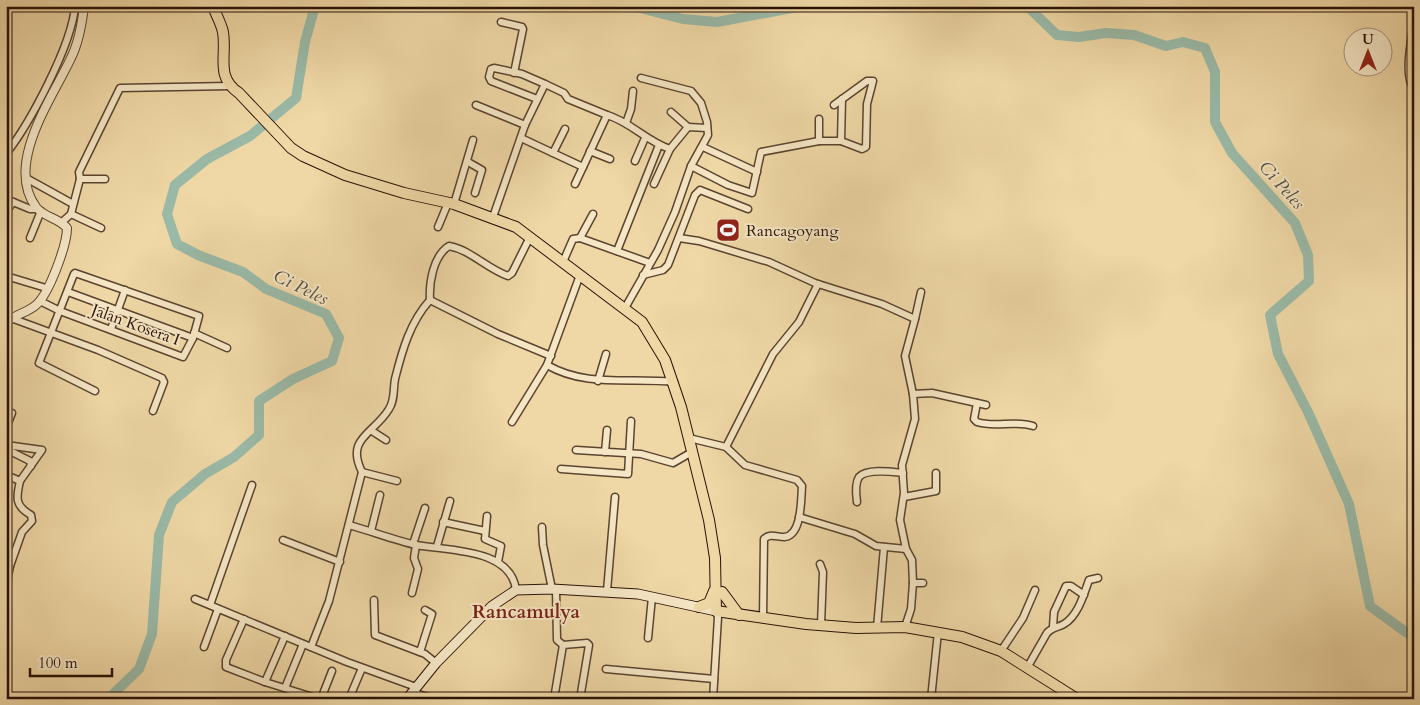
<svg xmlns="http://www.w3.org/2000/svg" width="1420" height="705" font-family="Cardo,serif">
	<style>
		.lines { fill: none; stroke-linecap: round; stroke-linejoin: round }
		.river { stroke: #9abaa8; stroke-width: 10 }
		.minor-casing { stroke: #5a4430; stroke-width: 9 }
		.tertiary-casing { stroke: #5a4430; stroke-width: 10 }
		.secondary-casing { stroke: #291208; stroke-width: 11 }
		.primary-casing { stroke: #291208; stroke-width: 12 }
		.minor { stroke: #f5e6c5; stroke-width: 6 }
		.tertiary { stroke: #f5e6c5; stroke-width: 8 }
		.secondary { stroke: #f5e6c5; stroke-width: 9 }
		.primary { stroke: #efd8a6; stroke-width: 10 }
		.labels { text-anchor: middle; stroke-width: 4; stroke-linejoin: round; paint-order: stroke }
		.poi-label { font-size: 16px; fill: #291208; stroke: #f5e6c5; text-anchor: start }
		.street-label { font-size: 16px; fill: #291208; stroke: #f5e6c5 }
		.water-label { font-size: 18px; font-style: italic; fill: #514d40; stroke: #f5e6c5 }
		.quarter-label { font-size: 19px; font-weight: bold; fill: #7a1f14; stroke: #f5e6c5 }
	</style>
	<rect width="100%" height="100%" fill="#efd8a6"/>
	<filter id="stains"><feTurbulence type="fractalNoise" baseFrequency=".004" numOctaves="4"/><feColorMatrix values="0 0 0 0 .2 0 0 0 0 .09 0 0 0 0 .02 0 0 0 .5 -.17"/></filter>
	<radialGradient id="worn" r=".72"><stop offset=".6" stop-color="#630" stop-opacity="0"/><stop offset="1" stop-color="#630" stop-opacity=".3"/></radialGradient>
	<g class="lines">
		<g class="river">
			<polyline points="632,6 683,19 717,22 803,6"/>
			<polyline points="1027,6 1057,35 1079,37 1106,33 1134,35 1166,46 1183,42 1205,48 1215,72 1215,122 1232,153 1295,223 1308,255 1309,281 1270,315 1278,354 1308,412 1349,504 1370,606 1407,633 1414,634"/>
			<polyline points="108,699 139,669 152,634 159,535 172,502 205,474 234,457 259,435 259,401 293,379 332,361 339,338 326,314 266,289 243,272 198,255 177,244 167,214 175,185 207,159 250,136 296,98 305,42 315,6"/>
		</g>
		<g class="minor-casing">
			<g id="minor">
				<path d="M 1414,21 C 1412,36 1403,78 1414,88"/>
				<polyline points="501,22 522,27 523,29 514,73"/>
				<polyline points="545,84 564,93 568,99 607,115"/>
				<polyline points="476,105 525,125"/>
				<polyline points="834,105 867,81 873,81 867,104 866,147 862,149 841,141"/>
				<polyline points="671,112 688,127"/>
				<polyline points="626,123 631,109 633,91"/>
				<path d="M 521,138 L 583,167 L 607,115 C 631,122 646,141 670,149 L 688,127 L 707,128"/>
				<polyline points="819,141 819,119"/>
				<polyline points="703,147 757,172"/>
				<polyline points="590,151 610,159"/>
				<polyline points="553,153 565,129"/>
				<path d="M 6,154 C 30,123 72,45 75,6"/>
				<polyline points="635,161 645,138"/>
				<polyline points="468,162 482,170 475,193"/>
				<polyline points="691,166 728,185 752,193 761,152 819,141 841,141 842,99"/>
				<polyline points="26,178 73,204"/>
				<polyline points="80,179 79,172 120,88 229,86"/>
				<polyline points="575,184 583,167"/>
				<polyline points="654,184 670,149"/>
				<polyline points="6,199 30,209 37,209"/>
				<polyline points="454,204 473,140"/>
				<polyline points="6,212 13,202"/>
				<polyline points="71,214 80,179 105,179"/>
				<polyline points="493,217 525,125 545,84 522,74 494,68 491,69 489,77 491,81 537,99"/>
				<polyline points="61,223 71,214 101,228"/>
				<polyline points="438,227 448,203"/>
				<polyline points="30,238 41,211"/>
				<polyline points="580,238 650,263"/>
				<polyline points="679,238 699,241 769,262 815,283 882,304 915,319 905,356 913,394 915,419 902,465 904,493 900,520 906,549 912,560 913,583 923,583"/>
				<polyline points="617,251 659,145"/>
				<polyline points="563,262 573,239 580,238 593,214"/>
				<path d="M 580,275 L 547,365 C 587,388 630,377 674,382"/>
				<polyline points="643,275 663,270 668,265 695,195 700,190 748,209"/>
				<polyline points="6,276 46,288"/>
				<polyline points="68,292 193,338"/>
				<polyline points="430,300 498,334 551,356"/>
				<polyline points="40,301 60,311 183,357 193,338 199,316 75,273 74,274 39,363 95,391"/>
				<polyline points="625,308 658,250 675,212 691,166 708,135 707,122 701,103 691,91 641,78"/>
				<polyline points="11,318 98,350 162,378 164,382 153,411"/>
				<polyline points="915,319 921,292"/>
				<polyline points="111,329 125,290"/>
				<polyline points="194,333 227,348"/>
				<polyline points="598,381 606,354"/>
				<polyline points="913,394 932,393 986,405"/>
				<path d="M 977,403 L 974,419 L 977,422 C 995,428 1014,420 1033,426"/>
				<polyline points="512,422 547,365"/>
				<polyline points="6,428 12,413"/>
				<polyline points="372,431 386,440"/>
				<polyline points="689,438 726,447"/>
				<polyline points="6,445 42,450 20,481 6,475"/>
				<polyline points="6,449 30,461 31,466"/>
				<polyline points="576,450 641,454 673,463 692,452"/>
				<polyline points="605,452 607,430"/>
				<polyline points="561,469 628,474 631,421"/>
				<polyline points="362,472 397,481"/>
				<polyline points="904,497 936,491 936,473"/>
				<path d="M 857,502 C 856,495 855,483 859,477 C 867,468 893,472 903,473"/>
				<polyline points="487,516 485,539 501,546 498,562"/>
				<polyline points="799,517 855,534 876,546 906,549"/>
				<polyline points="443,522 485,531"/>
				<path d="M 349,525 C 371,531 394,540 416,545 C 448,551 511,548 516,590"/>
				<polyline points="542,527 543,545 552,589"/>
				<polyline points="371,531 380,495"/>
				<polyline points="283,540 340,562"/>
				<polyline points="413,544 425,508"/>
				<polyline points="437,546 450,501"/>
				<polyline points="820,564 823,572 821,625"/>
				<path d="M 6,565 L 10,566 L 22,532 L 32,521 L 31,515 C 15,506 16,498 20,481"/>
				<polyline points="6,586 10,566"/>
				<polyline points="556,589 557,640 563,645 587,643 589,645 580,699"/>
				<polyline points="607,591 615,497"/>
				<polyline points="412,593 418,569 414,558 416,545"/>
				<polyline points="195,599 347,662 416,687"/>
				<polyline points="374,600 375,635 425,654 436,663"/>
				<polyline points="210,605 252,485"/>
				<polyline points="244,619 226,660 226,667 265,682 319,699"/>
				<path d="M 763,619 L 764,539 C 770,533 777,537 784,537 C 802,536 801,500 802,486 L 797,480 L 745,465 L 726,447 L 773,354 L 799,322 L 818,284"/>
				<polyline points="905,627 911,609 913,583"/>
				<polyline points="1053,627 1054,612 1066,586 1071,586 1084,595"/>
				<polyline points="877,628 884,547"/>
				<polyline points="648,638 652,597"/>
				<polyline points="204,647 218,609"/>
				<path d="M 311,647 L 329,601 L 362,472 C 345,438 374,434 389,409 C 395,400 393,390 395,379 C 402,351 410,322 430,300 C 429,283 433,256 449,246 C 471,250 487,269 508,276 L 512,273 L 530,237"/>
				<polyline points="1001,651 1023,618 1035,590"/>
				<polyline points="420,652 432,614 425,610"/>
				<path d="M 1027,668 L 1047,633 C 1052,627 1057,628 1064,624 C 1078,616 1084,594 1089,580 L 1098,578"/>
				<polyline points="606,669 714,679"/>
				<polyline points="265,682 285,636"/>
				<polyline points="285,688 303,644"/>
				<polyline points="412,692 434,699"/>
				<polyline points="321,699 332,671"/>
				<polyline points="349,699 362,668"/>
				<polyline points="554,699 563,645"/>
				<polyline points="713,699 718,617 716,611"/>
				<polyline points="931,699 938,632"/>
			</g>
		</g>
		<g class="tertiary-casing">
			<path id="tertiary" d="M 6,323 C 15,314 27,313 36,305 C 49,294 67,245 67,228 C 59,218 43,217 36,207 C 4,164 53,97 71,58 C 79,42 82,24 84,6"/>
		</g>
		<g class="secondary-casing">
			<polyline id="secondary" points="407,699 436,663 492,606 516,590 552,589 638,594 716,611"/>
		</g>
		<g class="primary-casing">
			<g id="primary">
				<path d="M 213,6 C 216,15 221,23 223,32 C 227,56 215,77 239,93 L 291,148 L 303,156 L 345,175 L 404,193 L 454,204 L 516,227 L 642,322 L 665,360 L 681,407 L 709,520 L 715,558 L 716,611 L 806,624 L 856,628 L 905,627 L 962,637 L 1001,651 L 1077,699"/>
				<polyline points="722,592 739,615"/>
				<polyline points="699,607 709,603 714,591"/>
			</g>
		</g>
		<use href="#minor" class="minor"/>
		<use href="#tertiary" class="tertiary"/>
		<use href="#secondary" class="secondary"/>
		<use href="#primary" class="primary"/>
	</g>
	<defs>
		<g id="stadium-square" transform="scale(1.25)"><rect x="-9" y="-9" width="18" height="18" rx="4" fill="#8f2418" stroke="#f5e6c5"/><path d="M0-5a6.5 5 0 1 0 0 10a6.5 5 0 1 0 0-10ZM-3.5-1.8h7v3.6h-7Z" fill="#fff"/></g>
	</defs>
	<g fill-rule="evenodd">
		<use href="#stadium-square" x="728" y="230"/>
	</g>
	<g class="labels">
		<g class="poi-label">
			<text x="746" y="236">Rancagoyang</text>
		</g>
		<g class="street-label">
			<text transform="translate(136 324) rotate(20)" y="6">Jalan Kosera I</text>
		</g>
		<g class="water-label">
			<text transform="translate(1282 185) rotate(48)" y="6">Ci Peles</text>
			<text transform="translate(301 287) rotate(26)" y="6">Ci Peles</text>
		</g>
		<g class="quarter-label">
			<text x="526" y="618">Rancamulya</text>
		</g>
	</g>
	<rect width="1420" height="705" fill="none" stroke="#efd8a6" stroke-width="25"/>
	<rect x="8" y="8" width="1405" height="690" fill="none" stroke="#291208" stroke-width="2.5"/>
	<rect x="12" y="12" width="1395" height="680" fill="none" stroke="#291208"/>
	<g transform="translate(1368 52)"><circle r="24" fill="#f5e6c5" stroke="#a39179"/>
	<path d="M0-4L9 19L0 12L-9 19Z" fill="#8f2418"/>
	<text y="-8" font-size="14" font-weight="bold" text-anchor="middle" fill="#291208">U</text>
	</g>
	<path d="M30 668v8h82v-8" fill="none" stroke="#291208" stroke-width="2.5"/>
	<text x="38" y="668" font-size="15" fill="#291208" stroke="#f5e6c5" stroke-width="4" paint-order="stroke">100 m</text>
	<rect width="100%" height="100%" filter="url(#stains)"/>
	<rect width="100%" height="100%" fill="url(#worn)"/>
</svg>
